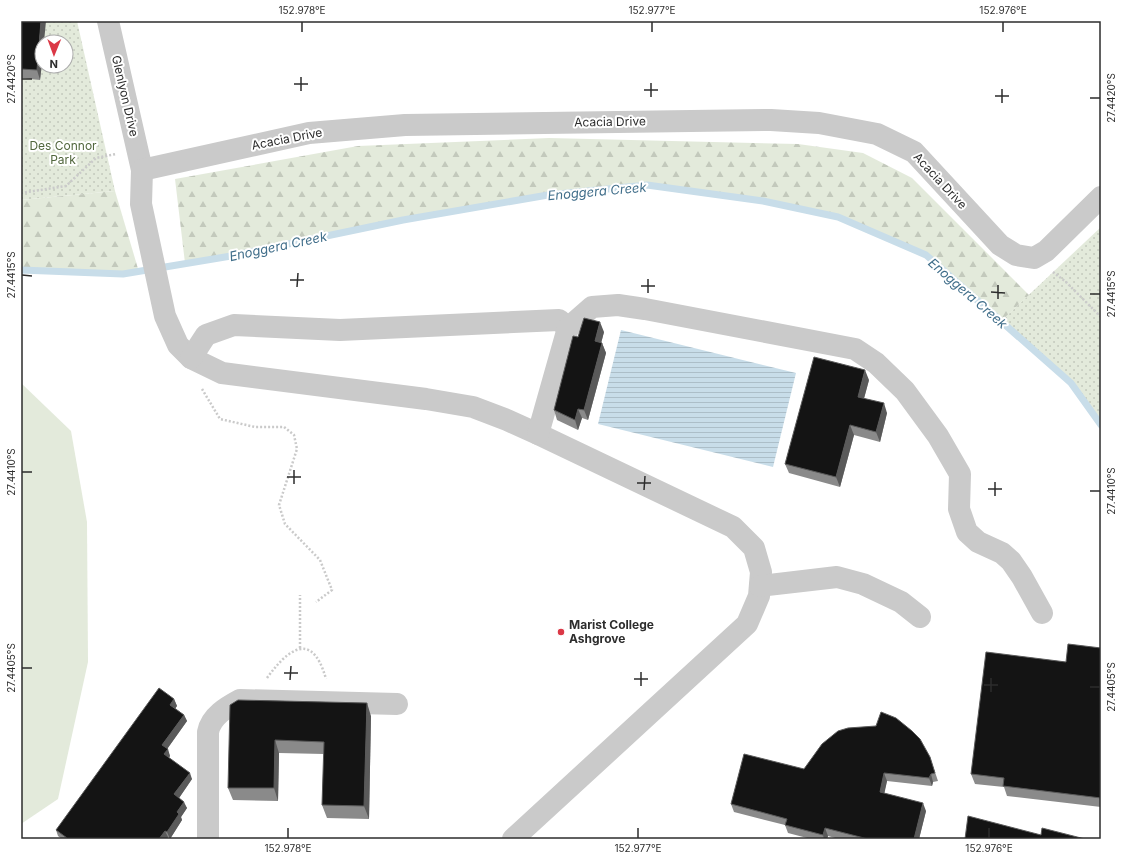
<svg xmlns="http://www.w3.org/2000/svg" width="1122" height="860" font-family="Inter,sans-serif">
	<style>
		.grass { fill: url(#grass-dots); fill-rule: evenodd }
		.forest { fill: url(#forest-firs) }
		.garden { fill: #e3eadb }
		.water { fill: url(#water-rules) }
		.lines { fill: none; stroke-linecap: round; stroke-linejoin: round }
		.stream { stroke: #c8dde9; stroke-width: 7 }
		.path { stroke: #cacaca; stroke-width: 2.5; stroke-dasharray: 2 2; stroke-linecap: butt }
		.minor { stroke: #cacaca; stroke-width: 22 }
		.wall { fill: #8a8a8a }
		.shaded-wall { fill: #5a5a5a }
		.building { fill: #141414; stroke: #5a5a5a }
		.ticks { fill: none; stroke: #2d2d2d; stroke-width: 1.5 }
		.poi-dot { fill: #db3846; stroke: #fff; stroke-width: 1.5 }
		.labels { text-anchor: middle; stroke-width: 4; stroke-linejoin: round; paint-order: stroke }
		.street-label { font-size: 12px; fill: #2d2d2d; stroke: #fff }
		.park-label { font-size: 12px; fill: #51663d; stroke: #fff }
		.poi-label { font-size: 12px; font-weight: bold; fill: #2d2d2d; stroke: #fff; text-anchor: start }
		.water-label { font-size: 13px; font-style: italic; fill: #406e8a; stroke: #fff }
		.neatline { fill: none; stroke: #2d2d2d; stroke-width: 1.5 }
		.ticks-label { font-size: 10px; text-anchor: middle; fill: #2d2d2d }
	</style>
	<defs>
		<pattern id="grass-dots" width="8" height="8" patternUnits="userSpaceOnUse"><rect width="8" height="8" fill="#e3eadb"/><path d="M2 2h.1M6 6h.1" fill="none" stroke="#c3c9bc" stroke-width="1.8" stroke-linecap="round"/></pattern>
		<pattern id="forest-firs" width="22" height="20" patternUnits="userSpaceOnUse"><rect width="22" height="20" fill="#e3eadb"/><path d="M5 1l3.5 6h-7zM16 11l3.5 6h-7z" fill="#c3c9bc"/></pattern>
		<pattern id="water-rules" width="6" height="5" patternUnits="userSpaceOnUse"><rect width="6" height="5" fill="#c8dde9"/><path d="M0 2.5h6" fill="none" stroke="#acbec8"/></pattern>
	</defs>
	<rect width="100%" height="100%" fill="#fff"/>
	<g class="grass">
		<path d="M 21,21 L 77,21 L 115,191 L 21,200 ZM 42,42 L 66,42 L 66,66 L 42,66 Z"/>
		<polygon points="1101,227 1101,425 1071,383 1001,321"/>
	</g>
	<g class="forest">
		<polygon points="549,138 798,144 863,153 912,178 1029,295 1001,321 926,255 838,217 763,201 647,185 548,195 403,220 231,256 185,263 175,179 358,146"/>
		<polygon points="115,191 139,272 123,274 21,270 21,200"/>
	</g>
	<polygon class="garden" points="21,383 71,431 87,522 88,662 58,799 21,824"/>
	<polygon class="water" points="621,330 796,373 773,467 598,424"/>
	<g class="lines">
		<polyline class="stream" points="21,270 123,274 231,256 403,220 548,195 647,185 763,201 838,217 926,255 1071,383 1101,425"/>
		<g class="path">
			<polyline points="21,193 66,186 96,158 116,154"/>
			<polyline points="1053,272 1066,282 1101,317"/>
			<polyline points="202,389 220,419 255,427 284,427 294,435 297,449 279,505 285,524 320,560 332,590 316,602"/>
			<polyline points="300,648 300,595"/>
			<path d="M 267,678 C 272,671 277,665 283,659 C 307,637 319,654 326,679"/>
		</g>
		<g class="minor">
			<polyline points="108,21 142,170 141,204 165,316 178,345 191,358 222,373 426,399 473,407 507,420 538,434 733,527 754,548 761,572 759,596 747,624 513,839"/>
			<polyline points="142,170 309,133 405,125 771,120 819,123 877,134 914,152 1000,245 1016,255 1034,258 1046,251 1101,197"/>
			<polyline points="191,358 206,335 234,325 340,330 559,320 568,328"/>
			<polyline points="538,434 568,328 592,307 618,305 645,309 855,349 876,363 905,391 938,436 960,474 959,509 967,532 978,542 1002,553 1011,561 1022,577 1042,613"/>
			<polyline points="760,586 837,577 863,584 901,602 920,617"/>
			<path d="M 208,839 L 208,732 C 211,716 227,707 240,700 L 397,704"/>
		</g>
	</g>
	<g class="wall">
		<polygon points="21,21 42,42 42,63 40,80 21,78"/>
		<polygon points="604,332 601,343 602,343 606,353 588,420 582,418 578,430 557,420 554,410 578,337"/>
		<polygon points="869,380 864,398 887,413 880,442 854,435 840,487 789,473 785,464"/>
		<polygon points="1101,648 1101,807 1007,796 1004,787 975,784 971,774"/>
		<polygon points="174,699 177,706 175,708 184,715 187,721 167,749 170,756 169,758 192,779 179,798 187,808 181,817 182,820 170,839 168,837 167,839 62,839 58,836 56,830"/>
		<polygon points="238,700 371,716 369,819 327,818 322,805 324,754 279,753 278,801 233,800 228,788"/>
		<polygon points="930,757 938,781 933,782 932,786 887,781 884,793 926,811 919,839 839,839 828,836 827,839 811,839 788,833 785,825 734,812 731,804 804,769"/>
	</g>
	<g class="shaded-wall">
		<polygon points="41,21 46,21 44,42 42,42 42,63 40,80 37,70"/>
		<polygon points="600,322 604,332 599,351 595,341"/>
		<polygon points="602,343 606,353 588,420 584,410"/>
		<polygon points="865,370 869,380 862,406 858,397"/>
		<polygon points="884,403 887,413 880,442 876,432"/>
		<polygon points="578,409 582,418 578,430 575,420"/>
		<polygon points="850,425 854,435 840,487 836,477"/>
		<polygon points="174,699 177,706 173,712 170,705"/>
		<polygon points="367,703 371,716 369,819 364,806"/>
		<polygon points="184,715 187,721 165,752 162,745"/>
		<polygon points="275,740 279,753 278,801 274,788"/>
		<polygon points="168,749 170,756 166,761 164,754"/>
		<polygon points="190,773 192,779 177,801 174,794"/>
		<polygon points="884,773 887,781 883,800 880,792"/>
		<polygon points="931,774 933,782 932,786 929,778"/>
		<polygon points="184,802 187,808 181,817 182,820 170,839 167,832 177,812"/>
		<polygon points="923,803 926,811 919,839 914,839"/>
		<polygon points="825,828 828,836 827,839 824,839 823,835"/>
		<polygon points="165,831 168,837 167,839 159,839"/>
	</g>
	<g class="building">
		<polygon points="21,21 41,21 37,70 21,69"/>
		<polygon points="584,318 600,322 595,341 602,343 584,410 578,409 575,420 554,410 573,336 578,337"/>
		<polygon points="814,357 865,370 858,397 884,403 876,432 850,425 836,477 785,464"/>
		<polygon points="1068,644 1101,648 1101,798 1003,786 1004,778 971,774 986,652 1066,662"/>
		<polygon points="159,688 174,699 170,705 184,715 162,745 168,749 164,754 190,773 174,794 184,802 177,812 179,814 167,832 165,831 159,839 66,839 67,838 56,830"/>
		<polygon points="238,700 367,703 364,806 322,805 324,742 275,740 274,788 228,788 230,705"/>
		<polygon points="881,712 896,718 912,731 920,739 930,757 935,773 931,774 929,778 884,773 880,792 923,803 914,839 868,839 825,828 823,835 785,825 787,819 731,804 744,754 804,769 822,744 838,731 848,728 876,726"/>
		<polygon points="968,816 1041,835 1042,828 1085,839 965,839"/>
	</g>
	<path class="ticks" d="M 302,32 L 302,22M 652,32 L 652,22M 1003,32 L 1003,22M 22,79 L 32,79M 294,84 L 308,84M 644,90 L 658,90M 301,91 L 301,77M 995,96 L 1009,96M 651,97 L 651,83M 1090,98 L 1100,98M 1002,103 L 1002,89M 22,275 L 32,276M 290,280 L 304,280M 641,286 L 655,286M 297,287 L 298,273M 991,292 L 1005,293M 648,293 L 648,279M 1090,294 L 1100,294M 998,299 L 998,285M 22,472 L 32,472M 287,477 L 301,477M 637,483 L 651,483M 294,484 L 294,470M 988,489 L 1002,489M 644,490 L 645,476M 1090,491 L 1100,491M 995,496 L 995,482M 22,668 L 32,668M 284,673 L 298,673M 634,679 L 648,679M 290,680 L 291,666M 984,685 L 998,685M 641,686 L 641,672M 1090,687 L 1100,687M 991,692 L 991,678M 288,838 L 288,828M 638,838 L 638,828M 989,838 L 989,828"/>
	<circle class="poi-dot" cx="561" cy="632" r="4"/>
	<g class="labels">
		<g class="street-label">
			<text transform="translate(125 96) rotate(77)" y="4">Glenlyon Drive</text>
			<text transform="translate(610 122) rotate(-1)" y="4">Acacia Drive</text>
			<text transform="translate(287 139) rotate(-11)" y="4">Acacia Drive</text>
			<text transform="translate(940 181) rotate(47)" y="4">Acacia Drive</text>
		</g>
		<g class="park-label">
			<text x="63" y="150">Des Connor<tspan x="63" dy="14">Park</tspan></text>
		</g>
		<g class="poi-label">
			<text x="569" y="629">Marist College<tspan x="569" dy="14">Ashgrove</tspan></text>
		</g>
		<g class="water-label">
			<text transform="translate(597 191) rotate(-5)" y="5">Enoggera Creek</text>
			<text transform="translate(278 246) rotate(-12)" y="5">Enoggera Creek</text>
			<text transform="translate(968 293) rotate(41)" y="5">Enoggera Creek</text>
		</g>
	</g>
	<rect width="1122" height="860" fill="none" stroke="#ffffff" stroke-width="44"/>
	<g transform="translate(54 54) rotate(181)"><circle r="19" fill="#ffffff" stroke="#ababab"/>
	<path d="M0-3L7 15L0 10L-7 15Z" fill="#db3846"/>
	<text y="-6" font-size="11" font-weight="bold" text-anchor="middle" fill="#2d2d2d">N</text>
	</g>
	<rect x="22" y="22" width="1078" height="816" class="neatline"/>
	<g class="ticks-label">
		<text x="302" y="14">152.978°E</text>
		<text x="652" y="14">152.977°E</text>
		<text x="1003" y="14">152.976°E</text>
		<text transform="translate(11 79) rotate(-90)" y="4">27.4420°S</text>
		<text transform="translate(1111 98) rotate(-90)" y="4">27.4420°S</text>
		<text transform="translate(11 275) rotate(-90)" y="4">27.4415°S</text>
		<text transform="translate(1111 294) rotate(-90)" y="4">27.4415°S</text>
		<text transform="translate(11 472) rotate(-90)" y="4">27.4410°S</text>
		<text transform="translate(1111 491) rotate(-90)" y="4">27.4410°S</text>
		<text transform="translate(11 668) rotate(-90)" y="4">27.4405°S</text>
		<text transform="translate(1111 687) rotate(-90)" y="4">27.4405°S</text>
		<text x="288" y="852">152.978°E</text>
		<text x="638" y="852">152.977°E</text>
		<text x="989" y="852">152.976°E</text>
	</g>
</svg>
